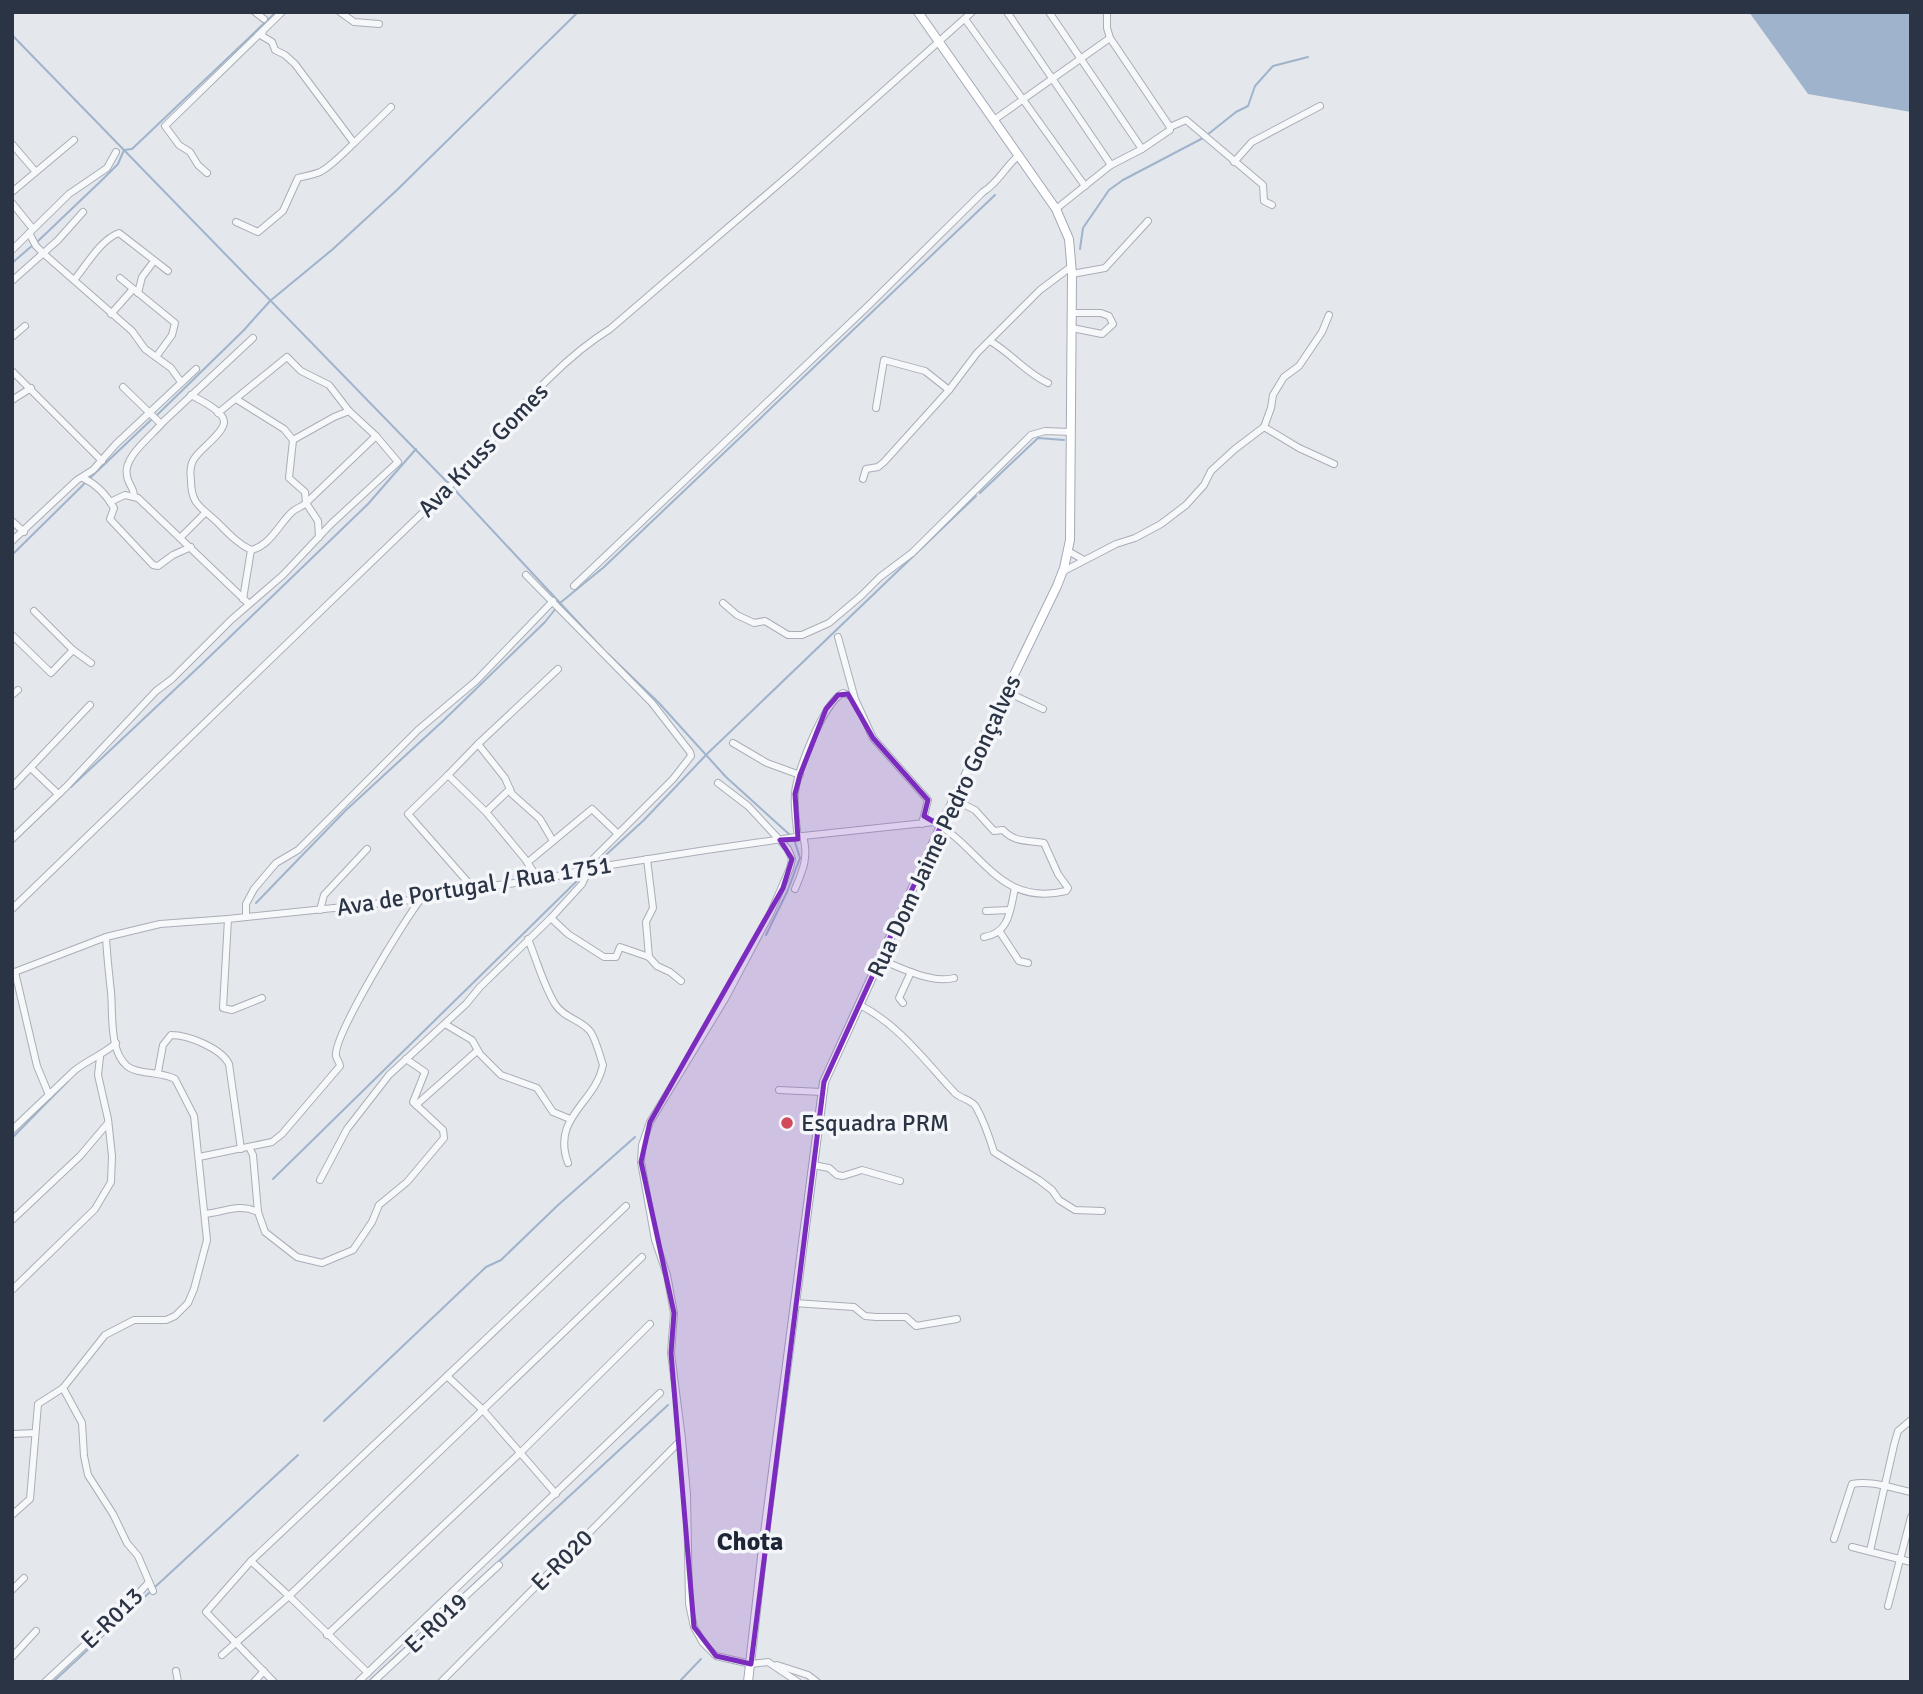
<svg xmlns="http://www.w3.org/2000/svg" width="1923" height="1694" font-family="Signika,sans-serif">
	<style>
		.water { fill: #9fb4cc }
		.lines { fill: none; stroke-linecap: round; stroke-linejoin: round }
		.stream { stroke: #9fb4cc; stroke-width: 2 }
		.minor-casing { stroke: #a9aeb7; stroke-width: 8 }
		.major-casing { stroke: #a3abb8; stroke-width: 10 }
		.minor { stroke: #f7f8fa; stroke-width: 6 }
		.major { stroke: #fff; stroke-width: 8 }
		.marked { fill: #7b2cbf; fill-opacity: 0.2; stroke: #7b2cbf; stroke-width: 5; stroke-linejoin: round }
		.poi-dot { fill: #d1495b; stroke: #f4f6f9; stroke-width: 2.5 }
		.labels { text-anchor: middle; stroke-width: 7; stroke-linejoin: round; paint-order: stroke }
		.street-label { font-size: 24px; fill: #2b3445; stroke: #f4f6f9 }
		.poi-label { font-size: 24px; fill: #2b3445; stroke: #f4f6f9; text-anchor: start }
		.neighbourhood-label { font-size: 26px; font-weight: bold; fill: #1d2536; stroke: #f4f6f9 }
	</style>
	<rect width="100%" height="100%" fill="#e4e7ec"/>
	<polygon class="water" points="1749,12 1911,12 1911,112 1808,94"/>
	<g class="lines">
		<g class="stream">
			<polyline points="12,35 449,484"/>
			<polyline points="1207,135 1236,112 1248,106 1255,86 1273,66 1308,57"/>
			<polyline points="37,242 102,180 118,164 124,150 132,149 276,12"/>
			<polyline points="1080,249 1083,228 1109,190 1123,180 1203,138"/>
			<polyline points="12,263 33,245"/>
			<polyline points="157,415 244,330 270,301 333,249 397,190 578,12"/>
			<polyline points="90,478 151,420"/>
			<polyline points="453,488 602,648"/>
			<polyline points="980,493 1038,438 1064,440"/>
			<polyline points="12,555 85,483"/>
			<polyline points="560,603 604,567 995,195"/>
			<polyline points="608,654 659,703 726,777 790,835"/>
			<polyline points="71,787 203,663 368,504 416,449"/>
			<polyline points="12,843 62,795"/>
			<polyline points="596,864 644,820 707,754 976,496"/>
			<polyline points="256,903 345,811 444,720 545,622 557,607"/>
			<polyline points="766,935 787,892 800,858 794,839"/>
			<polyline points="12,1138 68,1081"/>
			<polyline points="273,1179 584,874"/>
			<polyline points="324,1421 486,1267 501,1260 557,1206 635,1137"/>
			<polyline points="155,1587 298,1455"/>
			<polyline points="53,1682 151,1591"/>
			<polyline points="368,1682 668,1405"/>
			<polyline points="679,1682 701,1659"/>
		</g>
		<g class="minor-casing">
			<g id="minor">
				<polyline points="255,12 264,19"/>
				<polyline points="340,12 354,22 379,24"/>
				<polyline points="1007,12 1111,165"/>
				<polyline points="1049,12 1142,149"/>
				<polyline points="1107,12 1107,28 1110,38 1170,127"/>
				<polyline points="965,19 1085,186"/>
				<polyline points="263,31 262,36 272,42 275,50 285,55 295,64 354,143 391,107"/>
				<polyline points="994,120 1110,38"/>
				<polyline points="12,144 35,171"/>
				<polyline points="1234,162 1252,142 1320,106"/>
				<polyline points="207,173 198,165 190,152 179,145 165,126 282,12"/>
				<polyline points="12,192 74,140"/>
				<polyline points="12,203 33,229"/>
				<polyline points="1056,209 1111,165 1142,149 1170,130 1170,127 1186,120 1263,185 1264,201 1272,205"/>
				<path d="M 236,222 L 258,232 L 283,211 L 298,178 C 305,176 313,175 320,172 C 330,167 345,152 354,143"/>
				<polyline points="29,233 36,246 44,254 132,331 145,349 171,368 181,382"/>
				<polyline points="12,250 69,194 107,168 116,152"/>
				<polyline points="1072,274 1105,268 1148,221"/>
				<polyline points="120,278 175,323 172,335 156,357"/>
				<path d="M 74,280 C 86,266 101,239 119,233 L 168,271"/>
				<polyline points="12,281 58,240 83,212"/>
				<polyline points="138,293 142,277 154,261"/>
				<polyline points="111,314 133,289"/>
				<polyline points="1072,328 1102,334 1113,324 1109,316 1101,313 1072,313"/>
				<polyline points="12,337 25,326"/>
				<path d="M 990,341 C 1011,353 1026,373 1048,383"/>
				<polyline points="12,371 102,461"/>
				<polyline points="123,387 160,423 163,422 253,338"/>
				<path d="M 191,395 C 200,400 224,411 224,422 C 224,433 200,449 194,459 C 190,465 190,473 191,480 C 191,506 202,507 218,523 C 229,534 237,543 251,550"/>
				<polyline points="12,400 31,388"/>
				<polyline points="876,408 884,360 925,371 949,390"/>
				<polyline points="218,413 287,357 301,371 329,385 349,411"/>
				<polyline points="1264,427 1299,448 1334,464"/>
				<polyline points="293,440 289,478 305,492 306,503 318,521 319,537"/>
				<path d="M 83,478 C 96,484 107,496 114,508 L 110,519 L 153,565 L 158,566 L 173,555 L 191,547"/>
				<polyline points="863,479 866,469 878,467 884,462 949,390 977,353 1040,290 1072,266"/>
				<path d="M 134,496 C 134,488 128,484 127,476 C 122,457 153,435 163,422"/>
				<polyline points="110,502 125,495 138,498 249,604"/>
				<polyline points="12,521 24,532"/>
				<polyline points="180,538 205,513"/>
				<polyline points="12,541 77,480 93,470 116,444 196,369"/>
				<path d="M 251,550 C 270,546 279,524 292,512 C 296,508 302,507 306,503 L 376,436"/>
				<polyline points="1068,551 1084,560"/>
				<polyline points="1062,572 1116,544 1135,538 1161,524 1186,505 1204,485 1211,471 1235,449 1264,427 1271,408 1273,395 1284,377 1299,366 1322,332 1329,315"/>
				<polyline points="526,575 652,703 690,752 691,756 673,779 582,870"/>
				<path d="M 574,586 L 869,305 L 983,192 C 998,183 1005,167 1019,155"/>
				<polyline points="243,599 251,550"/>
				<polyline points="723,603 737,615 754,623 765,621 788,635 802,635 829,623 861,596 880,577 912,553 1031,435 1045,431 1071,432"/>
				<polyline points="34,611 73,650 91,663"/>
				<polyline points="12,635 51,673 73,650"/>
				<polyline points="838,637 855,699 873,738 928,800 922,824"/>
				<polyline points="1007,692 1043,709"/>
				<polyline points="12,695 18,690"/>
				<polyline points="733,743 767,763 800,775"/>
				<polyline points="32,769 58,794"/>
				<polyline points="448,775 478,744"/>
				<polyline points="718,783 748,806 788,849 792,859 790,868 770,914 725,999 650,1122 642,1145 641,1162 655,1240 667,1275 674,1313 671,1353 682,1439 687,1494 689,1604 694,1627 703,1643 716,1656 751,1664 768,1662 798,1682"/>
				<polyline points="12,787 90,705"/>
				<polyline points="510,789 486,812 525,859 539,880"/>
				<path d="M 798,837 C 796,823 794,808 795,794 C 796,772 824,702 843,693 L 854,697"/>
				<polyline points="12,839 66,787 156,691 172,679 231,620 283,575 331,524 398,462 376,436 349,411 334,417 293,440 284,429 236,399"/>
				<polyline points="553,841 540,819 512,794 505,778 478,744 558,669"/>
				<polyline points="647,859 653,908 646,922 649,957"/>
				<polyline points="528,862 592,809 617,833"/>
				<polyline points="473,888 408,814 448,775 486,812"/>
				<path d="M 795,889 C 803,870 809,857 803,836"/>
				<path d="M 12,909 C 154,771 297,634 440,496 C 495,442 545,369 610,329 L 795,170 L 972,12"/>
				<polyline points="320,910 324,895 367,849"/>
				<polyline points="986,911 1010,910"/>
				<polyline points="246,917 246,904 254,889 276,863 298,850 418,730 476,681 553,601"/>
				<polyline points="551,918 568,934 604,957 616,957 620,947 649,957 657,966 670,972 681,981"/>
				<polyline points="228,919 223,1008 232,1010 262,998"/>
				<polyline points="1000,932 1019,961 1028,963"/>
				<path d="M 984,937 C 1010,933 1010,910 1015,888"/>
				<path d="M 528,939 C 537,961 543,984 555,1004 C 564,1018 579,1019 589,1030 C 595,1036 600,1056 603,1065 C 595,1104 551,1117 568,1163"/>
				<path d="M 881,960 C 902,968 931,984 954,978"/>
				<polyline points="15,972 37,1066 49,1095"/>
				<path d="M 12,973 L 106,937 L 160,924 L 228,919 L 421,899 L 467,889 L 539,880 L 598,867 L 706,850 L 803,836 L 934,822 C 982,849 999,907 1066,891 L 1068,888 L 1058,874 L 1044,843 C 1028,840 1015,843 1003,830 L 994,831 L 975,810 L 955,800"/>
				<polyline points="903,1003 899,998 911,972"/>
				<path d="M 860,1005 C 899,1025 925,1061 954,1092 C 960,1099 971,1099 976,1107 C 984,1121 989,1136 994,1152 L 1039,1180 L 1052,1190 L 1059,1200 L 1075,1210 L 1102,1211"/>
				<polyline points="445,1024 472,1040 480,1054 501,1075 537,1088 553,1112 570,1119"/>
				<path d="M 158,1072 L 163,1045 L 171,1035 C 188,1035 221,1048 229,1064 L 241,1149"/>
				<polyline points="779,1090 822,1092"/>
				<polyline points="416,1105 477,1051"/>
				<path d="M 12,1130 L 74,1071 C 87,1060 103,1055 116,1043"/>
				<polyline points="249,1147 253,1155 258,1212 265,1232 297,1257 322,1263 353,1250 372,1222 379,1205 407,1182 444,1138 443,1130 413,1102 425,1072 406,1059"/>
				<path d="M 199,1157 L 272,1142 L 282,1134 L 340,1066 C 340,1063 337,1060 336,1056 C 333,1036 405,919 421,899"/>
				<polyline points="813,1165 829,1168 837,1175 843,1176 862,1170 900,1181"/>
				<polyline points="320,1180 347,1129 389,1075 466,1004 480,987 551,918 582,884 589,869"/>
				<path d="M 205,1214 C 225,1212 239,1203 258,1212"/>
				<polyline points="12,1220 80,1156 108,1123"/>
				<polyline points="12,1290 95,1209 111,1182 112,1156 108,1119 98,1075 100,1057"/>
				<polyline points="794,1303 854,1307 865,1316 876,1317 906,1317 916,1326 957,1319"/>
				<polyline points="63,1388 82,1423 84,1456 88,1475 113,1514 127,1543 138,1556 153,1591"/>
				<polyline points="12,1434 35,1433"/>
				<polyline points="556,1494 483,1410 447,1376 626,1206"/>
				<path d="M 12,1515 L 30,1499 L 38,1404 L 63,1388 L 105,1335 L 134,1320 L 166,1320 L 175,1316 L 188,1303 L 194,1289 L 207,1240 L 194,1116 L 175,1079 C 160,1071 138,1075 127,1066 C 109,1051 113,1013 111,992 C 109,974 107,956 106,937"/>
				<path d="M 1834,1539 L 1852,1484 C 1870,1480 1892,1488 1911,1492"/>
				<polyline points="1852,1547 1911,1562"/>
				<polyline points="1870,1551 1894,1445 1898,1431 1911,1420"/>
				<polyline points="12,1590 24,1578"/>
				<polyline points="1888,1606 1911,1517"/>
				<polyline points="327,1635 520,1453 650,1324"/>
				<polyline points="222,1655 289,1596 251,1561"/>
				<polyline points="12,1657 36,1631"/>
				<polyline points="777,1665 808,1675 817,1682"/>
				<polyline points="176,1671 178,1682"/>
				<polyline points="368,1673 289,1596 642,1257"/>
				<polyline points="45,1682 129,1604 149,1582"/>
				<polyline points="254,1682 264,1671"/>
				<polyline points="274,1682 206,1612 251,1561 447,1376"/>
				<polyline points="358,1682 660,1393"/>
				<polyline points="373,1682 499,1565"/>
				<polyline points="441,1682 682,1439"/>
			</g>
		</g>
		<g class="major-casing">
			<polyline id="major" points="748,1682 763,1548 824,1082 941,826 1057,586 1064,568 1070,540 1072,274 1069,239 1056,209 918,12"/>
		</g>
		<use href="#minor" class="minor"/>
		<use href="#major" class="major"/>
	</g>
	<path class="marked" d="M 848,694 L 873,738 L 928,800 L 924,816 L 941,826 L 824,1082 L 751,1664 L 716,1656 L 694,1627 L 671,1353 L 674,1313 L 641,1162 L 650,1122 L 783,888 L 792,859 L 780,840 L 798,839 L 795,794 L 800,775 L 826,709 L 838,695 Z"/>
	<circle class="poi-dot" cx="787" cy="1123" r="7"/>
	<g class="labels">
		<g class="street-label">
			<text transform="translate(483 450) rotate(-46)" y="8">Ava Kruss Gomes</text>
			<text transform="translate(944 826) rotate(-65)" y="8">Rua Dom Jaime Pedro Gonçalves</text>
			<text transform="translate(474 886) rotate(-9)" y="8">Ava de Portugal / Rua 1751</text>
			<text transform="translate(562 1560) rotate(-45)" y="8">E-R020</text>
			<text transform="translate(112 1618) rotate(-44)" y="8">E-R013</text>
			<text transform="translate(436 1623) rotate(-43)" y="8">E-R019</text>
		</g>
		<g class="poi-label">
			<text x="801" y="1131">Esquadra PRM</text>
		</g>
		<g class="neighbourhood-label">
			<text x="750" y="1550">Chota</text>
		</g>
	</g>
	<rect width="1923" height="1694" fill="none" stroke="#2b3445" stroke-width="28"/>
</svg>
